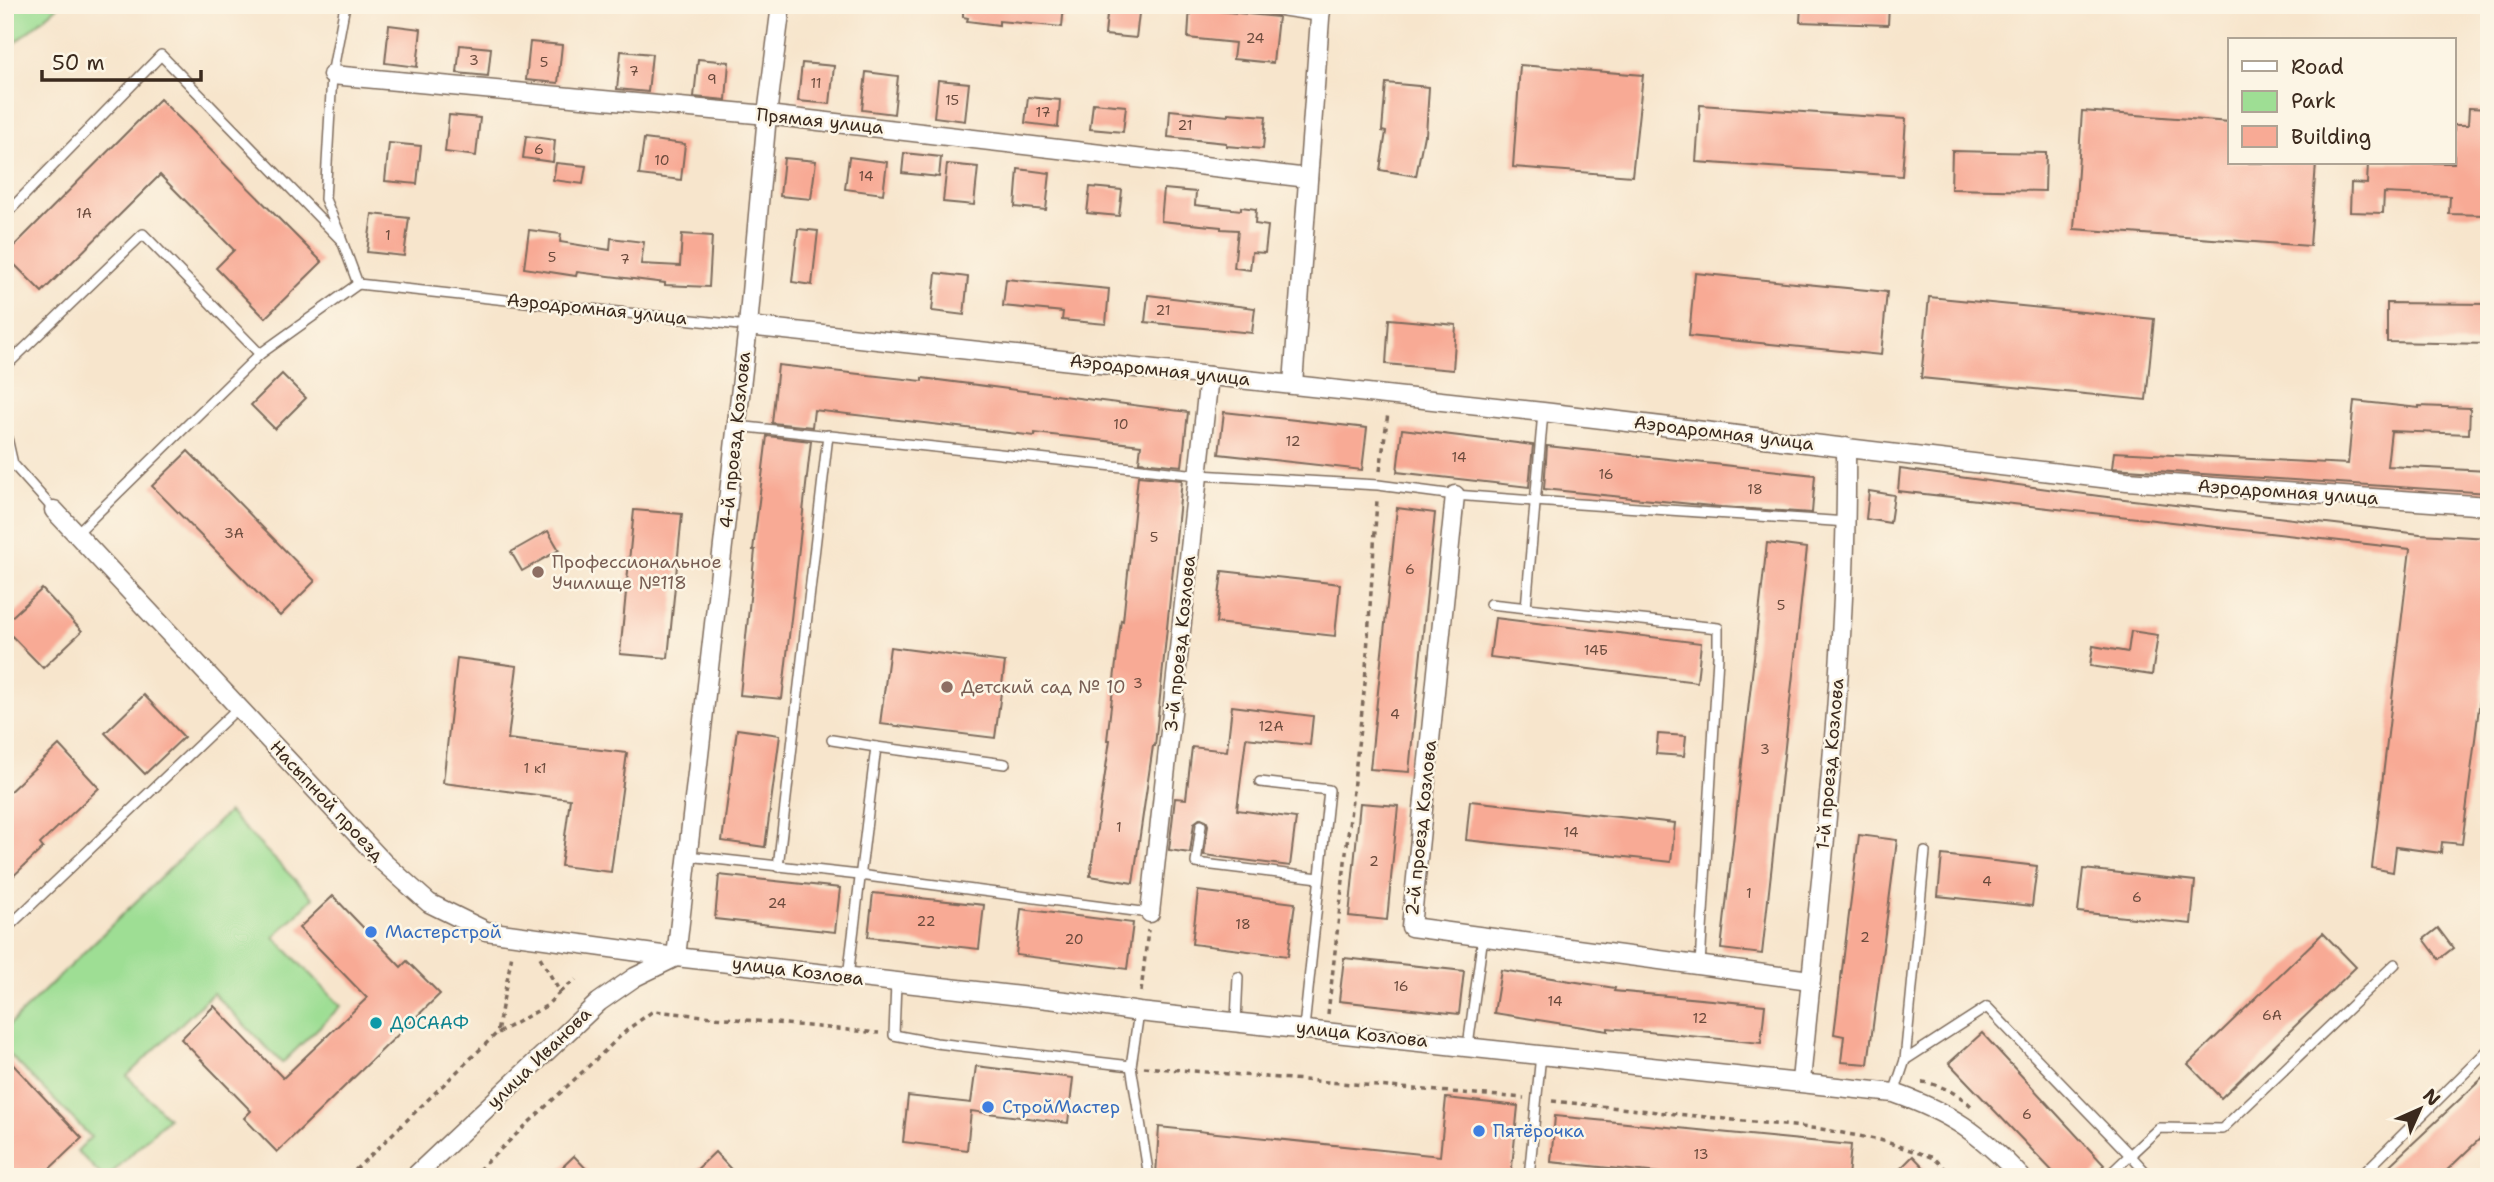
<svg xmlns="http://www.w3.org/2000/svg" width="2494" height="1182" font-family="'Shantell Sans',sans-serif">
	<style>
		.green { fill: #9ede94; stroke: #6c8459; stroke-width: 2 }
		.building { fill: #f8aa95 }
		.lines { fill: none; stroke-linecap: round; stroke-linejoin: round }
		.service-casing { stroke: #7d6b5b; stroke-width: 12 }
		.minor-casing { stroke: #7d6b5b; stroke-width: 21 }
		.path { stroke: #7d6b5b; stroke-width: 3.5; stroke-dasharray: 5 5; stroke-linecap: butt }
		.service { stroke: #fff; stroke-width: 9 }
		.minor { stroke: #fff; stroke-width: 18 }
		.education-dot { fill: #8d6e63; stroke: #fcf5e5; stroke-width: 2.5 }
		.shop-dot { fill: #3f7fe0; stroke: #fcf5e5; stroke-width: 2.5 }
		.culture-dot { fill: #0f9aa8; stroke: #fcf5e5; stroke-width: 2.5 }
		.labels { text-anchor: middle; stroke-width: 5; stroke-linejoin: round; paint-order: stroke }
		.number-label { font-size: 14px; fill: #6a4a3c }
		.street-label { font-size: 18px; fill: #3b2a1e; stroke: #fcf5e5 }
		.education-label { font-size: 18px; fill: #785e54; stroke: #fcf5e5; text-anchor: start }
		.shop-label { font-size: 18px; fill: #366cbe; stroke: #fcf5e5; text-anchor: start }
		.culture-label { font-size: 18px; fill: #0d838f; stroke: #fcf5e5; text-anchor: start }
	</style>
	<rect width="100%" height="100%" fill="#fcf5e5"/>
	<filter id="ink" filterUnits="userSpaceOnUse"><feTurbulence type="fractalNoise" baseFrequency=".0143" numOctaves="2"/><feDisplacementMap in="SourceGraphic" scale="14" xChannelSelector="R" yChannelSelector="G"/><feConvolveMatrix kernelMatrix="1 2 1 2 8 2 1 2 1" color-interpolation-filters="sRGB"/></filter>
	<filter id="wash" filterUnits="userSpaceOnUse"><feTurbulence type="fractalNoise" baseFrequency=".00686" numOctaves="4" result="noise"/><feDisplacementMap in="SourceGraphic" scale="28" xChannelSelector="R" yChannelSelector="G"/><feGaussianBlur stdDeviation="1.57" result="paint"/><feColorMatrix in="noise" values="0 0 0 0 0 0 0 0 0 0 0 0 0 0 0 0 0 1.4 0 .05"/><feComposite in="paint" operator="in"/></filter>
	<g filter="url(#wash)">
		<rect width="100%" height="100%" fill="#f7e5cc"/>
		<g class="green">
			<polygon points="5,5 60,5 5,51"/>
			<polygon points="228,812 313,898 274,937 341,1006 282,1063 213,993 127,1076 168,1118 108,1177 103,1177 77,1151 91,1137 8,1053 5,1055 5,1029"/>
		</g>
		<g id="blocks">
			<g class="building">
				<polygon points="963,5 1064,5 1062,27 999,21 999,25 967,21 968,18 963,17"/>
				<polygon points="1108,5 1140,5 1136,38 1105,35"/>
				<polygon points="1190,5 1209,7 1209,10 1278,17 1273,63 1233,59 1235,43 1188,38"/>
				<polygon points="1801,5 1889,5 1888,25 1800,22"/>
				<polygon points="389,25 421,29 417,67 385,63"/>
				<polygon points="530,42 562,45 558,83 526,80"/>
				<polygon points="460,45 491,48 488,76 457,73"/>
				<polygon points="621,51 652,54 648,92 617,89"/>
				<polygon points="698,59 729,62 726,100 694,97"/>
				<polygon points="802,63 834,66 830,104 798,101"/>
				<polygon points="1520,65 1643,75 1632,176 1513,167"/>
				<polygon points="866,72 898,76 894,114 862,110"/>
				<polygon points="938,80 969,83 965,121 934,117"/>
				<polygon points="1386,83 1429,87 1426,135 1424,135 1416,176 1380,170 1386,132 1382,131"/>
				<polygon points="1028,97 1060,100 1058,127 1025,123"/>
				<polygon points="160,99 322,262 265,318 216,268 234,250 160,175 42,292 5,255"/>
				<polygon points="1093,103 1126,106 1123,132 1090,129"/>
				<polygon points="1700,105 1906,119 1902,176 1696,162"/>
				<polygon points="2469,108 2489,109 2485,215 2449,214 2450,196 2384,193 2383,213 2350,212 2351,183 2367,184 2368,163 2454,163 2454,125 2468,125"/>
				<polygon points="1170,110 1228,116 1228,113 1266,116 1263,149 1226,146 1226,143 1168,137"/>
				<polygon points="2082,111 2230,122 2230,163 2316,163 2310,246 2074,229"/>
				<polygon points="449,115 480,118 476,156 445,152"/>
				<polygon points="526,136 555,140 553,162 523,158"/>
				<polygon points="644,139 685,144 681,180 639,175"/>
				<polygon points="389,143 421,146 417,184 385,181"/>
				<polygon points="1952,151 2046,153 2045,191 1951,189"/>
				<polygon points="904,153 941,157 939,177 902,173"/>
				<polygon points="849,157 887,162 883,194 845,189"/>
				<polygon points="784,158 816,161 811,199 780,196"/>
				<polygon points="556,163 586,166 583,184 553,180"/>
				<polygon points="947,164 978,167 974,205 943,202"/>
				<polygon points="1018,169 1050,173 1046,210 1015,207"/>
				<polygon points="1090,187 1122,190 1119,216 1087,213"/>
				<polygon points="1164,189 1196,192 1195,205 1241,210 1241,207 1256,209 1255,224 1268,226 1265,253 1252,252 1250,270 1234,268 1238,230 1221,229 1221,227 1161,221"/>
				<polygon points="372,214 409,218 404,256 367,252"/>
				<polygon points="798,229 818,231 812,285 792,282"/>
				<polygon points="529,230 561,234 560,242 610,250 611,238 644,242 641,264 680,266 682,234 712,236 709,287 665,285 665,283 577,272 576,276 524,268"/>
				<polygon points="936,273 968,277 964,315 932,311"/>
				<polygon points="1695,273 1887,292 1881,355 1689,336"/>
				<polygon points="1006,279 1109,289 1106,324 1062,320 1063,312 1003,306"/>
				<polygon points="1148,295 1255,308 1252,333 1145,322"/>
				<polygon points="1929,297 2154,319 2146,400 1921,378"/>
				<polygon points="2387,303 2489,304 2489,344 2387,342"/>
				<polygon points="1389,319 1456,325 1453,370 1386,364"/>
				<polygon points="778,365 922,381 922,378 1188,412 1182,466 1139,462 1141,445 1035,433 1035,436 814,410 812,427 772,423"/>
				<polygon points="282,374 306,398 275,429 251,405"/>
				<polygon points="2354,401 2419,408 2419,406 2470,408 2469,434 2391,431 2387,466 2489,471 2489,493 2112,468 2114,452 2348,464"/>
				<polygon points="1224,412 1367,428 1362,470 1219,454"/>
				<polygon points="1402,429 1533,445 1529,487 1397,472"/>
				<polygon points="767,436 811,441 782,699 740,695 755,550 753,550"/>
				<polygon points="1547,446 1815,475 1812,513 1721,507 1544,489"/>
				<polygon points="188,451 315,581 280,616 152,486"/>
				<polygon points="1900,469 2099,496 2420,534 2489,538 2489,627 2462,844 2442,842 2441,853 2396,847 2393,872 2372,868 2410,549 1898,491"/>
				<polygon points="1138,476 1182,480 1155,746 1153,746 1133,883 1090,876 1110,740 1107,740 1121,620 1123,621"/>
				<polygon points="1869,491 1894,495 1890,523 1866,519"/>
				<polygon points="1397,508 1435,513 1409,772 1370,769"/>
				<polygon points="634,510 682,514 668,658 620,654"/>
				<polygon points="548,531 559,550 522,571 511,552"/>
				<polygon points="1767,543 1807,548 1762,954 1721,949"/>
				<polygon points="1222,571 1340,584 1335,636 1216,623"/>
				<polygon points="42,589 82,631 43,668 5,629 5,623"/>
				<polygon points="1495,618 1701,643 1697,682 1490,657"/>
				<polygon points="2131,631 2158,635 2152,675 2090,666 2093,646 2128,652"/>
				<polygon points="890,647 1005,662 995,738 880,724"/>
				<polygon points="457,658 517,666 508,739 627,753 611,872 561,866 570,799 443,783"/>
				<polygon points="144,695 184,737 145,774 105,733"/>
				<polygon points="1232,706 1313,716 1310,745 1246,738 1237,810 1296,818 1290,866 1204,855 1208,825 1206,820 1201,818 1194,823 1190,853 1169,850 1175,798 1186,799 1192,747 1227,751"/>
				<polygon points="737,729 780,735 765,847 722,841"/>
				<polygon points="1658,734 1686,736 1684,756 1656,754"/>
				<polygon points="59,745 99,788 40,844 43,848 5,884 5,796"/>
				<polygon points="1470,801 1675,823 1671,862 1466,840"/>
				<polygon points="1360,803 1398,806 1387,920 1349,916"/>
				<polygon points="1859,835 1897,840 1868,1064 1841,1062 1844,1036 1834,1034"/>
				<polygon points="1942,855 2037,866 2032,906 1938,896"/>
				<polygon points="2083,869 2195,881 2191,924 2078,912"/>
				<polygon points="719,875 840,888 835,932 715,919"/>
				<polygon points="1198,891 1295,903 1288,956 1192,944"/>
				<polygon points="873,893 984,905 979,949 868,937"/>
				<polygon points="333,896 401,967 407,961 440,994 277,1152 244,1118 251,1111 181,1039 214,1006 283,1078 367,998 299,928"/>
				<polygon points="1021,909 1133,923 1127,969 1016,955"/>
				<polygon points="2438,928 2453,948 2439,959 2424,939"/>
				<polygon points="2323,933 2356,967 2221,1098 2188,1064"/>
				<polygon points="1344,958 1464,971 1459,1014 1339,1001"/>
				<polygon points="1501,970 1615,988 1614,991 1765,1005 1761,1043 1608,1028 1608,1031 1494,1013"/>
				<polygon points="1982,1033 2104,1165 2091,1177 2058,1177 1949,1063"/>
				<polygon points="5,1056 82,1138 41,1177 20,1177 5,1161"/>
				<polygon points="976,1066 1073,1078 1068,1123 971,1111 967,1150 903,1142 908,1096 971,1103"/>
				<polygon points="2489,1072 2489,1130 2440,1177 2377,1177"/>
				<polygon points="1446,1098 1518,1106 1511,1177 1156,1175 1159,1127 1440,1156"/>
				<polygon points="1555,1116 1851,1145 1848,1177 1699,1177 1551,1162"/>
				<polygon points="715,1152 738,1177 689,1177"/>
				<polygon points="574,1156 594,1177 552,1177"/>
				<polygon points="1913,1156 1933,1177 1892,1177"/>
			</g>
		</g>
	</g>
	<g filter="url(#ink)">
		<use href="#blocks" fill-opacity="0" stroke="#7d6b5b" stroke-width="2"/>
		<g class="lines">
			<g class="service-casing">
				<g id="service">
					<polyline points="5,215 161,55 342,241 358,284 748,326"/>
					<polyline points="341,237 325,199 332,75 345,5"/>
					<polyline points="5,367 143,234 260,354"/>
					<polyline points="737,426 1198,475 1378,485 1455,495 1534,501 1847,522"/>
					<polyline points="5,429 13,464 54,510"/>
					<polyline points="77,533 260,354 358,284"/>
					<polyline points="1490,604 1718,628 1718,656 1700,965"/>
					<polyline points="1526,608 1543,412"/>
					<polyline points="832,740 876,747"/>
					<polyline points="1260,782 1329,790 1304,1028"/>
					<polyline points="1201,825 1196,863 1319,878"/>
					<polyline points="688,856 859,875 1150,913"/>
					<polyline points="778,867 828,435"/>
					<polyline points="5,930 239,707"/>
					<polyline points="848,977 876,747 1005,764"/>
					<polyline points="896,983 894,1035 936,1043 1131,1066"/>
					<polyline points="1139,1012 1131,1066 1149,1177"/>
					<polyline points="1236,1021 1238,977"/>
					<polyline points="1468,1046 1483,936"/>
					<polyline points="1905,1060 1987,1007 2130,1155 2159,1128 2222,1129 2395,964"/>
					<polyline points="1894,1093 1905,1060 1925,852"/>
					<polyline points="1529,1175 1542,1177"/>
					<polyline points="1529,1177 1541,1054"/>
					<polyline points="2107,1177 2130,1155 2150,1177"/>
					<polyline points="2360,1177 2489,1049"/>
				</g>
			</g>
			<g class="minor-casing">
				<g id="minor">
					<polyline points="1274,5 1321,12"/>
					<polyline points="332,75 767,115 1308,178"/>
					<polyline points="748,326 1543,412 2127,481 2489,506"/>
					<polyline points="1293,384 1321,5"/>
					<polyline points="1455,495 1411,927 1810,980"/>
					<path d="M 54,510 L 383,862 L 429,903 L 486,931 L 676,957 L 1074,1002 L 1139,1012 L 1894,1093 C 1951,1113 1980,1133 2021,1177"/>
					<polyline points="1150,913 1209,376"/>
					<polyline points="676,957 748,326 767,115 781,5"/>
					<path d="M 1801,1081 C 1821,871 1848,659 1846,447"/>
					<polyline points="414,1177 599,1002 635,977 676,957"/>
				</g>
			</g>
			<g class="path">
				<polyline points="1380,471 1388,413"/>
				<polyline points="560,992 576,979"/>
				<polyline points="1141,992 1148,930"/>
				<polyline points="1328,1014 1365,683 1377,500"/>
				<polyline points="498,1033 546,1006 560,992 540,957"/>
				<polyline points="1144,1067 1524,1098"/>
				<path d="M 1922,1082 C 1940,1084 1961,1095 1973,1108"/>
				<polyline points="1552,1101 1821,1129 1880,1140 1934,1158 1954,1177"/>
				<polyline points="348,1177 497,1033 512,954"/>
				<polyline points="471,1177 628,1029 653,1011 879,1033"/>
			</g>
			<use href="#service" class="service"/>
			<use href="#minor" class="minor"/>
		</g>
	</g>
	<g class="education-dot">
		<circle cx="538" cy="572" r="7"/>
		<circle cx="947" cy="687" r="7"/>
	</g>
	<g class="shop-dot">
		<circle cx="371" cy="932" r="7"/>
		<circle cx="988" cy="1107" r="7"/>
		<circle cx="1479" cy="1131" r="7"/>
	</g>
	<circle class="culture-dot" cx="376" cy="1023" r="7"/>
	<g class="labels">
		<g class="number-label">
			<text x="1255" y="43">24</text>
			<text x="474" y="65">3</text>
			<text x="544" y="67">5</text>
			<text x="634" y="76">7</text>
			<text x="712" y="84">9</text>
			<text x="816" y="88">11</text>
			<text x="952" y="105">15</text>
			<text x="1043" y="117">17</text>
			<text x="1185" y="130">21</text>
			<text x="539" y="154">6</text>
			<text x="662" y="165">10</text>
			<text x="866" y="181">14</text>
			<text x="84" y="218">1А</text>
			<text x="388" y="240">1</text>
			<text x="552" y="262">5</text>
			<text x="625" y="264">7</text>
			<text x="1163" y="315">21</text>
			<text x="1121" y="429">10</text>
			<text x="1293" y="446">12</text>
			<text x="1459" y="462">14</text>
			<text x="1606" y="479">16</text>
			<text x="1755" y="494">18</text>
			<text x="234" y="538">3А</text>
			<text x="1154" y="542">5</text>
			<text x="1410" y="574">6</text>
			<text x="1781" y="610">5</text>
			<text x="1596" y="655">14Б</text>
			<text x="1138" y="688">3</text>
			<text x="1395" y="719">4</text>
			<text x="1271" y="731">12А</text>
			<text x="1765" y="754">3</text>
			<text x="535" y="773">1 к1</text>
			<text x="1119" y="832">1</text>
			<text x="1571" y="837">14</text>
			<text x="1374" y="866">2</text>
			<text x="1987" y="886">4</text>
			<text x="1749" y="898">1</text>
			<text x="2137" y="902">6</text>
			<text x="777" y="908">24</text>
			<text x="926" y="926">22</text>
			<text x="1243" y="929">18</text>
			<text x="1865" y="942">2</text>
			<text x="1074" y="944">20</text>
			<text x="1401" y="991">16</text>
			<text x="1555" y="1006">14</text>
			<text x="2272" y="1020">6А</text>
			<text x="1700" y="1023">12</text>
			<text x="2027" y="1119">6</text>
			<text x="1701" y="1159">13</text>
		</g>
		<g class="street-label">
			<text transform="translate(820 121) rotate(6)" y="6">Прямая улица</text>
			<text transform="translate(597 309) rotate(6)" y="6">Аэродромная улица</text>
			<text transform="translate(1160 370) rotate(6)" y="6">Аэродромная улица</text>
			<text transform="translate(1724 433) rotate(7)" y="6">Аэродромная улица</text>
			<text transform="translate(735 440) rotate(-84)" y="6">4-й проезд Козлова</text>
			<text transform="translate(2288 492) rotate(4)" y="6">Аэродромная улица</text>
			<text transform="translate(1180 644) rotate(-84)" y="6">3-й проезд Козлова</text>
			<text transform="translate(1830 764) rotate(-85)" y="6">1-й проезд Козлова</text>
			<text transform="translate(327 801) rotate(47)" y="6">Насыпной проезд</text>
			<text transform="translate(1421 828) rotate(-84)" y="6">2-й проезд Козлова</text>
			<text transform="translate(798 971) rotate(7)" y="6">улица Козлова</text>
			<text transform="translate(1362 1034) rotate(6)" y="6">улица Козлова</text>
			<text transform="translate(539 1058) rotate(-44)" y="6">улица Иванова</text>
		</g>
		<g class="education-label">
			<text x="552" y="568">Профессиональное<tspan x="552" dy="21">Училище №118</tspan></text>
			<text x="961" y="693">Детский сад № 10</text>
		</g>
		<g class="shop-label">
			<text x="385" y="938">Мастерстрой</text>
			<text x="1002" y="1113">СтройМастер</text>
			<text x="1493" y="1137">Пятёрочка</text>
		</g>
		<g class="culture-label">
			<text x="390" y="1029">ДОСААФ</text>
		</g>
	</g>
	<rect width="2494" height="1182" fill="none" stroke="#fcf5e5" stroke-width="28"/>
	<rect x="2228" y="38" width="228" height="126" fill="#fcf5e5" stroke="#afa495" stroke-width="2"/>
	<rect x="2242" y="61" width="35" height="10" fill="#ffffff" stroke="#afa495" stroke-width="2"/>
	<text x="2291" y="74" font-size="21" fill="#3b2a1e">Road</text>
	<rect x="2242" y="91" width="35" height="21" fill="#9ede94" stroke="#afa495" stroke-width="2"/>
	<text x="2291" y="108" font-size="21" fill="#3b2a1e">Park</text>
	<rect x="2242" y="126" width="35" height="21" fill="#f8aa95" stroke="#afa495" stroke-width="2"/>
	<text x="2291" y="144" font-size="21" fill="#3b2a1e">Building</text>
	<g transform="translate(2420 1109) rotate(45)" stroke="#fcf5e5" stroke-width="5" paint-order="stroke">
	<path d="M0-5L12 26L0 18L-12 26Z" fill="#3b2a1e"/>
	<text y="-10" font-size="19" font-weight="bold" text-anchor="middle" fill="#3b2a1e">N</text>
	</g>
	<path d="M42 70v10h159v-10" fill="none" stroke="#3b2a1e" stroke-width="3.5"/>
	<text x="52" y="70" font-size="21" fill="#3b2a1e" stroke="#fcf5e5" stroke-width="5" paint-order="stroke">50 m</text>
</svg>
